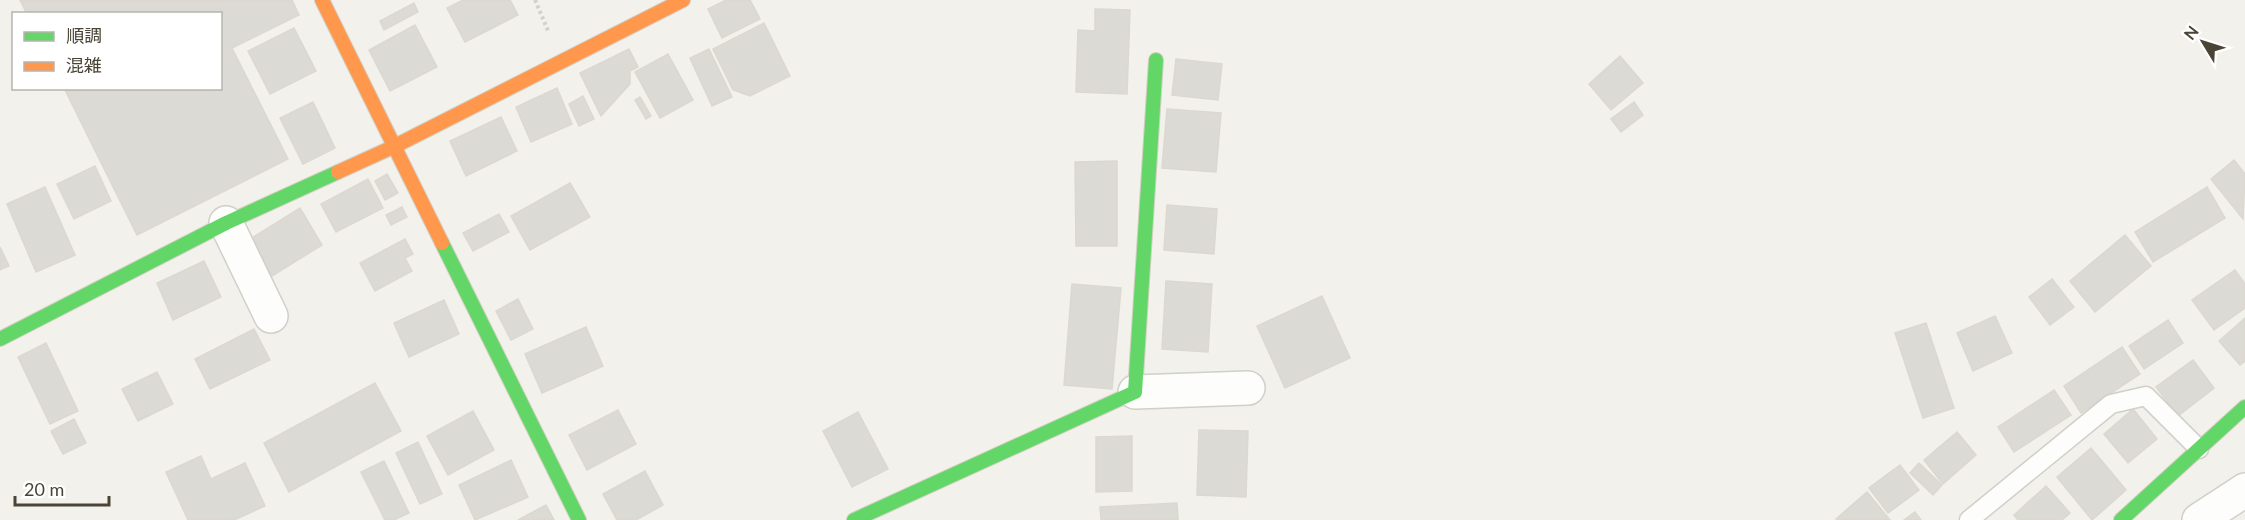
<svg xmlns="http://www.w3.org/2000/svg" width="2245" height="520" font-family="Lato,'Noto Sans JP',sans-serif">
	<style>
		.building { fill: #dcdad4; stroke: #dbd8d0; stroke-width: 1.5 }
		.lines { fill: none; stroke-linecap: round; stroke-linejoin: round }
		.lane-casing { stroke: #d0cfc9; stroke-width: 21 }
		.street-casing { stroke: #d0cfc9; stroke-width: 36 }
		.fast-casing { stroke: #d2d0c2; stroke-width: 16 }
		.slow-casing { stroke: #d2d0c2; stroke-width: 16 }
		.path { stroke: #d2d1ca; stroke-width: 4; stroke-dasharray: 3 3; stroke-linecap: butt }
		.lane { stroke: #fdfdfc; stroke-width: 18 }
		.street { stroke: #fdfdfc; stroke-width: 33 }
		.fast { stroke: #63d668; stroke-width: 14 }
		.slow { stroke: #ff974d; stroke-width: 14 }
	</style>
	<rect width="100%" height="100%" fill="#f2f1ec"/>
	<g class="building">
		<polygon points="20,0 292,0 299,15 232,48 288,159 137,235 64,88 220,88 220,14 27,14"/>
		<polygon points="463,0 510,0 518,15 465,42 447,8"/>
		<polygon points="726,0 750,0 760,19 722,38 708,9"/>
		<polygon points="414,3 418,12 384,30 380,21"/>
		<polygon points="1095,9 1130,10 1127,94 1076,92 1078,30 1095,31"/>
		<polygon points="764,23 790,76 750,96 733,90 713,49"/>
		<polygon points="415,25 437,67 390,91 369,50"/>
		<polygon points="294,28 316,71 270,94 248,51"/>
		<polygon points="629,49 638,67 630,71 630,84 601,116 580,73"/>
		<polygon points="709,49 732,97 712,106 690,58"/>
		<polygon points="668,54 693,100 660,118 635,72"/>
		<polygon points="1620,56 1643,83 1611,110 1589,84"/>
		<polygon points="1176,59 1222,64 1218,100 1172,95"/>
		<polygon points="557,88 572,124 531,142 516,107"/>
		<polygon points="583,96 594,119 579,126 569,104"/>
		<polygon points="640,97 651,116 646,119 635,100"/>
		<polygon points="313,102 335,148 303,164 280,118"/>
		<polygon points="1634,102 1643,115 1621,132 1611,119"/>
		<polygon points="1167,109 1221,113 1216,172 1162,168"/>
		<polygon points="501,117 517,151 466,176 450,141"/>
		<polygon points="2234,160 2245,174 2243,219 2211,179"/>
		<polygon points="1117,161 1117,246 1076,246 1075,162"/>
		<polygon points="95,166 111,201 74,219 57,184"/>
		<polygon points="387,174 398,193 385,200 375,181"/>
		<polygon points="368,179 383,208 336,232 321,204"/>
		<polygon points="570,183 590,217 530,250 511,216"/>
		<polygon points="45,187 75,255 36,272 7,204"/>
		<polygon points="2207,187 2225,218 2153,262 2135,232"/>
		<polygon points="1167,205 1217,209 1214,254 1164,250"/>
		<polygon points="402,207 407,217 391,225 386,215"/>
		<polygon points="300,208 322,245 272,276 250,239"/>
		<polygon points="499,214 509,232 473,251 463,233"/>
		<polygon points="2125,235 2151,266 2095,312 2070,281"/>
		<polygon points="405,239 413,254 405,258 412,271 375,291 360,263"/>
		<polygon points="0,247 9,266 0,270"/>
		<polygon points="204,261 221,297 173,320 157,283"/>
		<polygon points="2235,270 2245,284 2245,308 2214,330 2192,300"/>
		<polygon points="2052,279 2074,307 2050,325 2029,297"/>
		<polygon points="1166,281 1212,284 1208,352 1162,349"/>
		<polygon points="1072,284 1121,288 1112,389 1064,385"/>
		<polygon points="1322,296 1350,358 1285,388 1257,326"/>
		<polygon points="518,299 533,329 511,340 496,311"/>
		<polygon points="444,300 459,334 409,357 394,323"/>
		<polygon points="1995,316 2012,353 1973,371 1957,333"/>
		<polygon points="2245,318 2245,361 2240,365 2219,341"/>
		<polygon points="2168,320 2183,343 2144,369 2129,346"/>
		<polygon points="1926,323 1954,408 1923,418 1895,333"/>
		<polygon points="586,327 603,366 542,393 525,354"/>
		<polygon points="254,329 270,360 210,389 195,359"/>
		<polygon points="46,343 78,411 50,424 18,357"/>
		<polygon points="2122,347 2140,374 2081,413 2064,386"/>
		<polygon points="2193,360 2214,388 2178,416 2156,387"/>
		<polygon points="157,372 173,404 138,421 122,389"/>
		<polygon points="375,383 401,431 289,492 264,443"/>
		<polygon points="2054,390 2071,415 2014,452 1998,427"/>
		<polygon points="2133,409 2157,439 2128,463 2104,434"/>
		<polygon points="618,410 636,444 587,470 569,435"/>
		<polygon points="473,411 494,450 448,475 427,436"/>
		<polygon points="858,412 888,469 852,487 823,431"/>
		<polygon points="74,419 86,443 63,454 51,431"/>
		<polygon points="1199,430 1248,431 1246,497 1197,495"/>
		<polygon points="1957,432 1976,455 1943,484 1924,460"/>
		<polygon points="1132,436 1132,491 1096,492 1096,437"/>
		<polygon points="418,442 442,494 420,504 396,453"/>
		<polygon points="2091,448 2126,490 2092,520 2057,477"/>
		<polygon points="201,456 211,479 245,463 265,506 234,520 188,520 166,472"/>
		<polygon points="511,460 528,497 475,520 459,485"/>
		<polygon points="384,461 409,513 394,520 385,520 361,472"/>
		<polygon points="1919,463 1942,485 1933,495 1910,473"/>
		<polygon points="1900,465 1919,490 1888,513 1869,488"/>
		<polygon points="645,471 663,505 636,520 617,520 603,494"/>
		<polygon points="2046,486 2070,513 2062,520 2018,520 2014,515"/>
		<polygon points="1867,492 1890,520 1837,520 1836,519"/>
		<polygon points="1177,503 1178,520 1101,520 1100,507"/>
		<polygon points="546,505 554,520 518,520"/>
		<polygon points="1915,512 1921,520 1904,520"/>
	</g>
	<g class="lines">
		<g class="lane-casing">
			<polyline id="lane" points="1969,520 2111,404 2146,396 2199,449"/>
		</g>
		<g class="street-casing">
			<g id="street">
				<polyline points="226,223 271,316"/>
				<polyline points="1135,392 1248,388"/>
				<polyline points="2199,520 2245,490"/>
			</g>
		</g>
		<g class="fast-casing">
			<g id="fast">
				<polyline points="442,243 579,520"/>
				<polyline points="0,339 226,223 338,172"/>
				<polyline points="854,520 1135,392 1156,60"/>
				<polyline points="2121,520 2245,407"/>
			</g>
		</g>
		<g class="slow-casing">
			<g id="slow">
				<polyline points="322,0 442,243"/>
				<polyline points="338,172 393,147 683,0"/>
			</g>
		</g>
		<polyline class="path" points="535,0 549,33"/>
		<use href="#lane" class="lane"/>
		<use href="#street" class="street"/>
		<use href="#fast" class="fast"/>
		<use href="#slow" class="slow"/>
	</g>
	<rect x="12" y="12" width="210" height="78" fill="#ffffff" stroke="#b7b4af" stroke-width="1.5"/>
	<rect x="24" y="32" width="30" height="9" fill="#63d668" stroke="#b7b4af" stroke-width="1.5"/>
	<text x="66" y="42" font-size="18" fill="#4a4436">順調</text>
	<rect x="24" y="62" width="30" height="9" fill="#ff974d" stroke="#b7b4af" stroke-width="1.5"/>
	<text x="66" y="72" font-size="18" fill="#4a4436">混雑</text>
	<g transform="translate(2203 42) rotate(308)" stroke="#ffffff" stroke-width="4.5" paint-order="stroke">
	<path d="M0-4.5L10 22L0 15L-10 22Z" fill="#4a4436"/>
	<text y="-9" font-size="16" font-weight="bold" text-anchor="middle" fill="#4a4436">N</text>
	</g>
	<path d="M15 496v9h94v-9" fill="none" stroke="#4a4436" stroke-width="3"/>
	<text x="24" y="496" font-size="18" fill="#4a4436" stroke="#ffffff" stroke-width="4.5" paint-order="stroke">20 m</text>
</svg>
